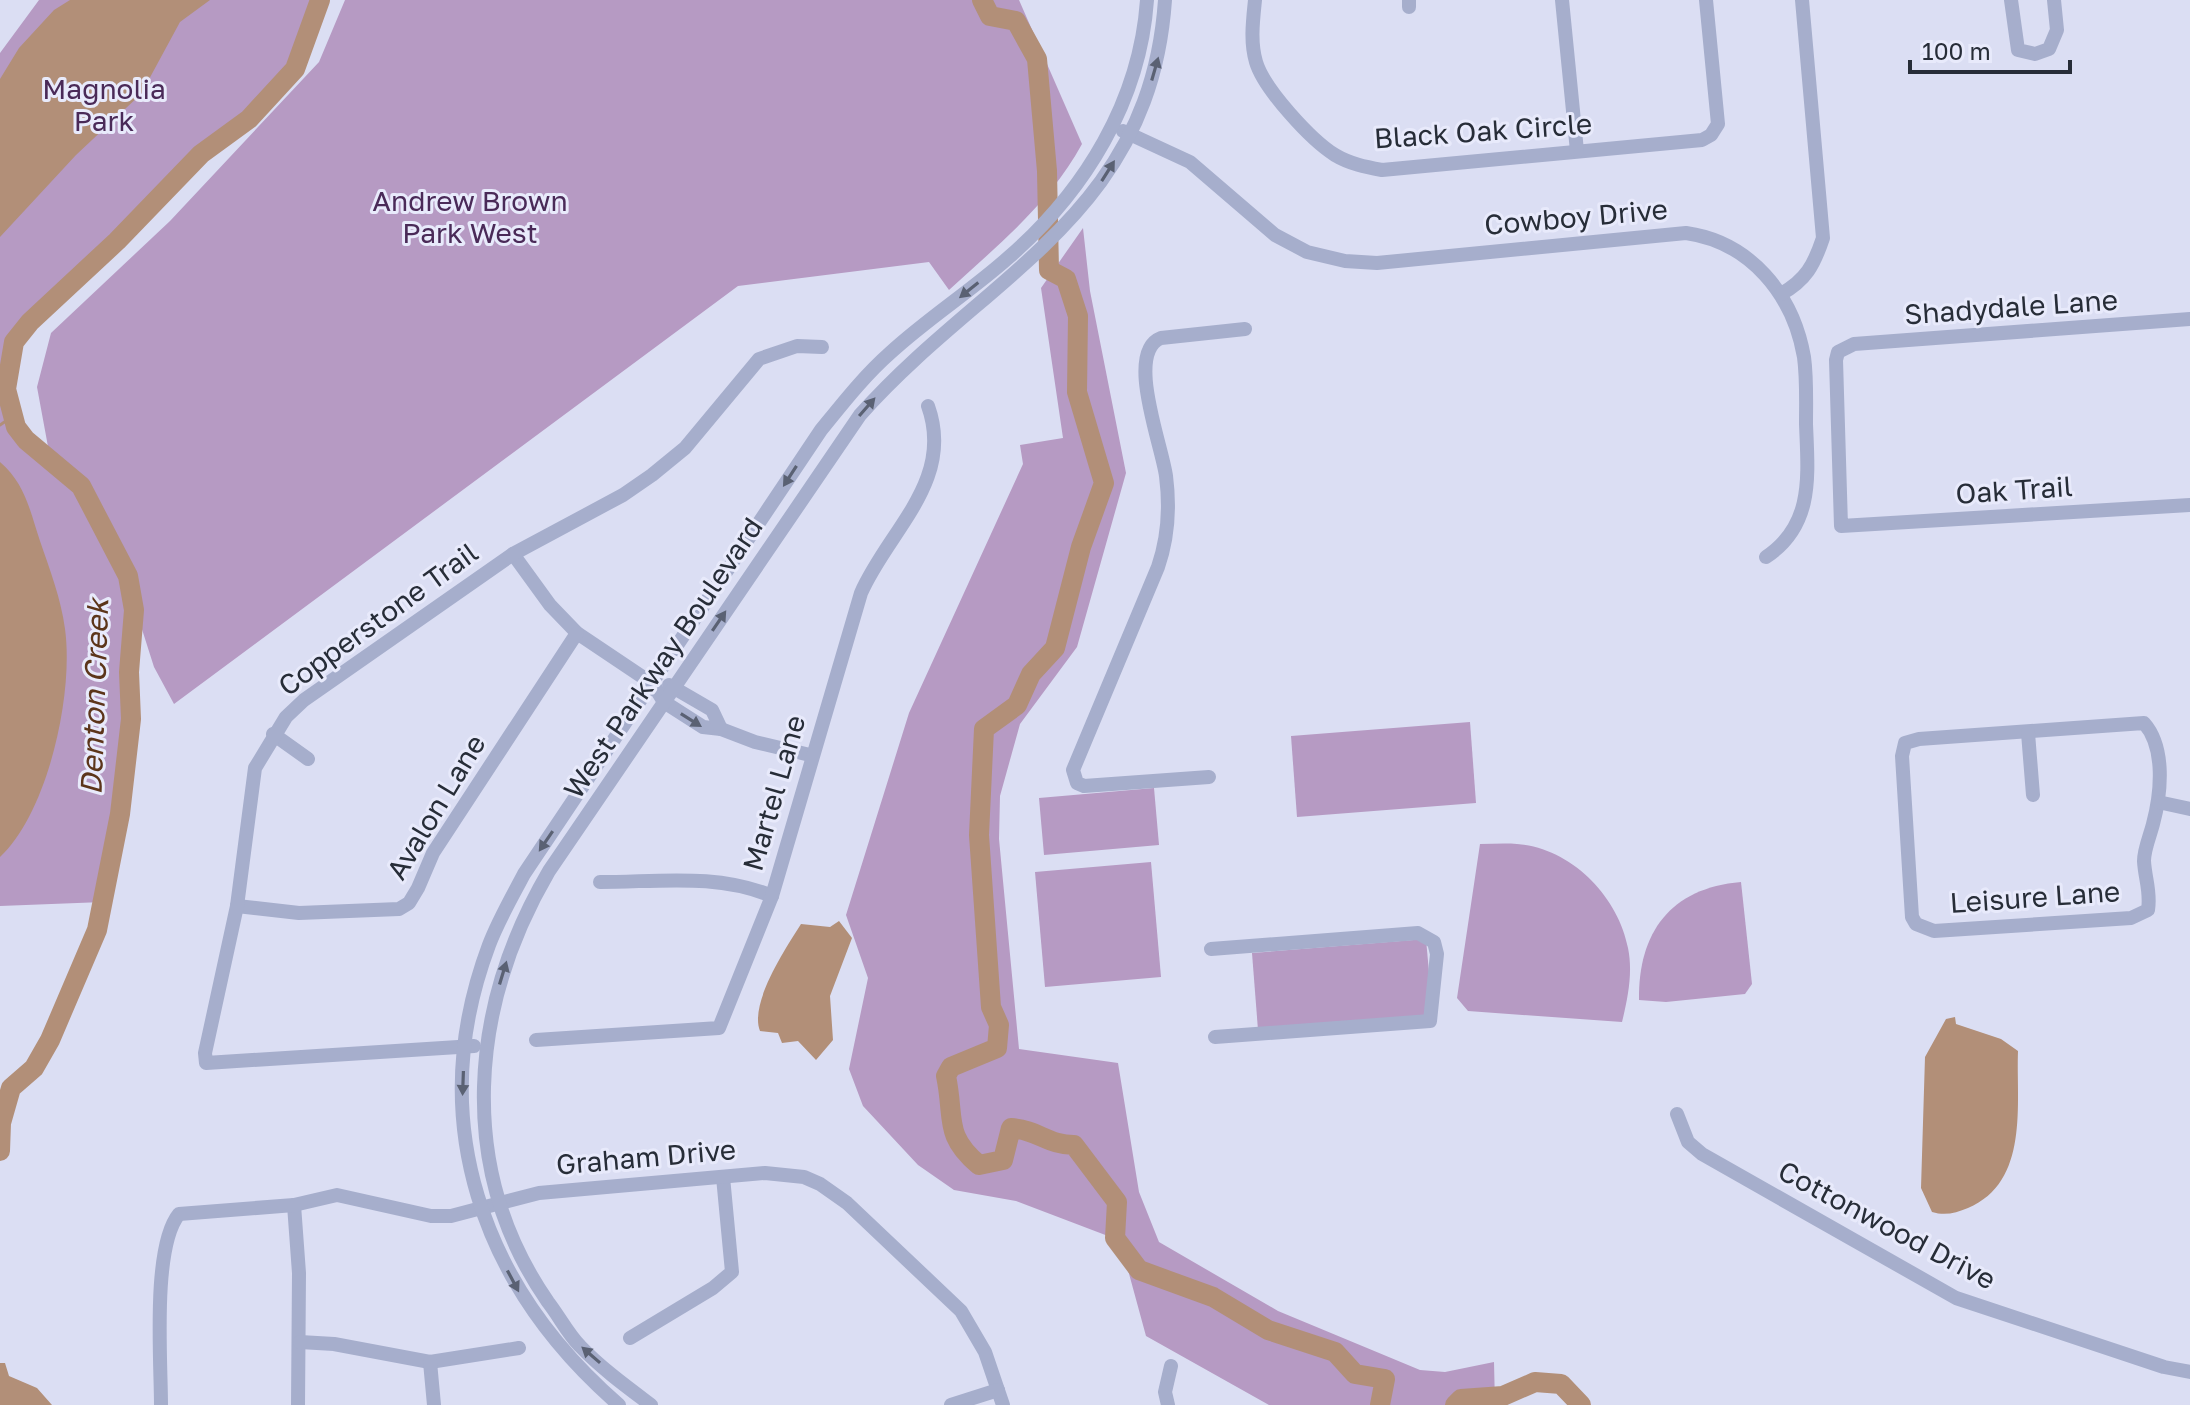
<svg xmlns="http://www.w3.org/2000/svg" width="2190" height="1405" font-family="'Golos Text',sans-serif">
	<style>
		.green { fill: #b69ac3 }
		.water { fill: #b28f78 }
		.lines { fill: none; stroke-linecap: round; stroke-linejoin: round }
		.stream { stroke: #b28f78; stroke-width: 3 }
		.river { stroke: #b28f78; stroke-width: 20 }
		.minor { stroke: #a6aecc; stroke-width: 14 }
		.oneway { fill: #5a6173 }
		.labels { text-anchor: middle; stroke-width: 6; stroke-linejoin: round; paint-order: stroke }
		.park-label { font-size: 28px; fill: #4a2a58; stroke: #e8eafb }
		.street-label { font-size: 28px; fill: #272d38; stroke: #e8eafb }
		.water-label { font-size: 30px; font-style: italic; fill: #5c351a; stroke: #e8eafb }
	</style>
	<rect width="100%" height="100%" fill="#dbdef3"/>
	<g class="green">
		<path d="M 39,0 L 320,0 L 295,69 L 249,119 L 201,154 L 117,241 L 30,322 L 14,342 L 6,389 L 16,427 L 61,469 L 49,452 L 37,387 L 51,333 L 170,221 L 319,62 L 345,0 L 1019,0 L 1082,144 C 1050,203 998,245 949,290 L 929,262 L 738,286 L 174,704 L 154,667 L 133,601 L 131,719 L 120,814 L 103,902 L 0,906 L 0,53 Z"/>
		<polygon points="1083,228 1090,291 1126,473 1077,647 1020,724 1000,796 999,839 1019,1049 1118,1063 1139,1192 1159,1242 1278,1311 1420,1370 1445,1372 1494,1362 1495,1405 1269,1405 1146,1336 1128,1270 1108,1236 1016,1201 954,1190 918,1165 863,1106 849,1069 868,978 846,915 909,713 1023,464 1020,445 1063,438 1041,288"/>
		<polygon points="1470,722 1476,803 1297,817 1291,736"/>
		<polygon points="1154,788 1159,845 1044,855 1039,798"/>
		<path d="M 1480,844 C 1492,844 1505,843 1517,844 C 1571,848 1618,896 1628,948 C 1633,972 1628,998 1622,1022 L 1468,1011 L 1457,998 Z"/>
		<polygon points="1151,862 1161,977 1045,987 1035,872"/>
		<path d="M 1741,882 L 1752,984 L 1745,994 L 1666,1002 L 1639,1000 C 1638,933 1670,888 1741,882 Z"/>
		<polygon points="1426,939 1433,1017 1258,1030 1252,953"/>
	</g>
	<g class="water">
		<polygon points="70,0 210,0 180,22 141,94 76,155 0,237 0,79 19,48 54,10"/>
		<path d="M 0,462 C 25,483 30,511 40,541 C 50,570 61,599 65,629 C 74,694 48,812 0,857 Z"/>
		<path d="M 839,921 L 852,938 L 830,996 L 833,1040 L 816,1060 L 798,1041 L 782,1043 L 778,1033 L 760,1031 C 749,1003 786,948 801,924 L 830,927 Z"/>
		<path d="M 1955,1017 L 1956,1024 L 2001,1039 L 2018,1051 C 2016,1103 2030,1182 1968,1208 C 1956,1213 1945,1216 1932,1212 L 1921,1188 L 1925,1057 L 1946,1019 Z"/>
		<polygon points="0,1363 5,1363 9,1376 37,1388 52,1405 0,1405"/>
	</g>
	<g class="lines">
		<polyline class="stream" points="0,425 13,416"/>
		<g class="river">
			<path d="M 982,0 L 990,16 L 1016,21 L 1037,59 L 1047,171 L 1049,270 L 1066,279 L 1078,316 L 1077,392 L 1104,483 L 1081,547 L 1055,648 L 1031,674 L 1017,705 L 984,729 L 979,835 L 991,1007 L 999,1025 L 997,1048 L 951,1067 L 946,1076 C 955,1118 943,1135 979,1165 L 1003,1160 L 1011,1128 C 1038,1130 1048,1145 1074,1145 L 1117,1202 L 1115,1238 L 1139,1270 L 1213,1297 L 1268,1330 L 1335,1352 L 1355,1374 L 1385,1379 L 1380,1405"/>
			<polyline points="0,1151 1,1123 11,1088 34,1068 50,1040 97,930 120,814 131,719 129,672 134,610 128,576 81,486 26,440 16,427 6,389 14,342 30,322 117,241 201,154 249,119 295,69 320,0"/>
			<polyline points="1455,1405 1461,1399 1503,1396 1535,1382 1561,1384 1581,1405"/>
		</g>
		<g class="minor">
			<path d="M 1255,0 C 1253,20 1250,42 1256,62 C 1264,89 1311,140 1335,155 C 1350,164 1366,167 1382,170 L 1702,140 L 1711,135 L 1718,124 L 1706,0"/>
			<polyline points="1562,0 1577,151"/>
			<polyline points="2011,0 2018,50 2035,54 2049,49 2057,30 2054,0"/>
			<polyline points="1409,7 1409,0"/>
			<path d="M 1123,131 L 1190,162 L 1275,235 L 1307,252 L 1345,261 L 1377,263 L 1686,233 C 1750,242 1793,294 1804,357 C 1807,379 1806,402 1806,424 C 1808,476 1814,525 1766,557"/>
			<path d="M 1781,294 C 1806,280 1814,265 1823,238 L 1802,0"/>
			<polyline points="2190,319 1854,344 1838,352 1836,360 1841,526 2190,505"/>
			<polyline points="513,554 550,605 577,633 653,684 664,702 703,727 721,729 755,742 810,755"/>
			<polyline points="669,685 712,710 721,729"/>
			<path d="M 2144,723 C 2166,748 2161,794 2153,824 C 2150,836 2144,849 2144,861 C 2145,879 2151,892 2148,910 L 2131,918 L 1934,931 L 1916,924 L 1912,917 L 1902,756 L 1905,743 L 1919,739 Z"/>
			<polyline points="2028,733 2033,795"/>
			<polyline points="273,734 308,759"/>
			<path d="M 1209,777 L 1084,786 L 1077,783 L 1073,770 L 1158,567 C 1168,538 1170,507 1166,476 C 1162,445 1125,352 1161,338 L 1245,329"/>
			<polyline points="2158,802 2190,809"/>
			<path d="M 600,882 C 659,882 716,873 772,896"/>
			<polyline points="237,906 299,913 399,909 409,903 418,888 433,853 577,633"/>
			<polyline points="1211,949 1418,933 1434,942 1437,954 1430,1021 1215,1037"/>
			<path d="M 536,1040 L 719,1028 L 772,896 L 861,593 C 888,531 955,481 928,406"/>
			<polyline points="474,1046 206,1063 205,1053 237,906 255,768 286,717 304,700 513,554 623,495 652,475 685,448 759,359 797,346 822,347"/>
			<polyline points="1677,1114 1688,1142 1702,1154 1956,1298 2164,1367 2190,1372"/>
			<polyline points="294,1205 299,1273 298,1405"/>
			<polyline points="630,1338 713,1288 732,1272 723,1177"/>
			<polyline points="300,1342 334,1344 430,1362 519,1348"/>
			<polyline points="430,1362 434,1405"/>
			<path d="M 161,1405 C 161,1361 152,1247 179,1214 L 294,1205 L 337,1195 L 431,1216 L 451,1216 L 539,1193 L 765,1173 L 804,1177 L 820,1184 L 847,1203 L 961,1311 L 985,1352 L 1003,1405"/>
			<path d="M 619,1405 C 482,1286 423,1121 489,945 C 498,921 512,897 524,874 L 821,430 C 843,403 864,376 890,353 C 928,318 971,291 1009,257 C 1085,191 1140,101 1147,0"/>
			<path d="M 651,1405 C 627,1387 601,1368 580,1346 C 568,1334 559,1316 548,1302 C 455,1168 470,1006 549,871 L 860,415 C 985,274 1150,217 1165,0"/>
			<polyline points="951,1405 998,1390"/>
			<polyline points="1168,1405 1165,1392 1171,1366"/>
		</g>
	</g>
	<defs><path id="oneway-solid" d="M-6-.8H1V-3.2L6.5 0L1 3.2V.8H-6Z" transform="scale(2)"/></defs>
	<g class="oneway">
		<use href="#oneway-solid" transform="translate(1155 69) rotate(-74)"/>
		<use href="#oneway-solid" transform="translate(1108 171) rotate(-58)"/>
		<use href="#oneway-solid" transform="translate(969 290) rotate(141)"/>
		<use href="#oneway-solid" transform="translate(867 407) rotate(-49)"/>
		<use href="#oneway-solid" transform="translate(790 476) rotate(123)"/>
		<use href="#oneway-solid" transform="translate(719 621) rotate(-56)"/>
		<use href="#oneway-solid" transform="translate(691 720) rotate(32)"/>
		<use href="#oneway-solid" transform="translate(546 841) rotate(124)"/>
		<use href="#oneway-solid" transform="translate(503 973) rotate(-73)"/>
		<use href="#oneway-solid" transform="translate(463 1083) rotate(92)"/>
		<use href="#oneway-solid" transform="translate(513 1281) rotate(62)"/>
		<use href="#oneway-solid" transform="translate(591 1355) rotate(-139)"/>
	</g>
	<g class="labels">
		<g class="park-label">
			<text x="104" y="99">Magnolia<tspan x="104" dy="32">Park</tspan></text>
			<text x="470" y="211">Andrew Brown<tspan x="470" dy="32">Park West</tspan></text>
		</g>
		<g class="street-label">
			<text transform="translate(1483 131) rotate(-4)" y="10">Black Oak Circle</text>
			<text transform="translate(1576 217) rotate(-5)" y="10">Cowboy Drive</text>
			<text transform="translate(2011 307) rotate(-4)" y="10">Shadydale Lane</text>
			<text transform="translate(2014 490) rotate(-4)" y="10">Oak Trail</text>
			<text transform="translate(378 619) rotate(-36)" y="10">Copperstone Trail</text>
			<text transform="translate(663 658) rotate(-56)" y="10">West Parkway Boulevard</text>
			<text transform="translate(774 793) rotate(-74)" y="10">Martel Lane</text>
			<text transform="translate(436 807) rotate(-59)" y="10">Avalon Lane</text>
			<text transform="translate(2035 897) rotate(-4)" y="10">Leisure Lane</text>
			<text transform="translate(646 1157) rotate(-5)" y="10">Graham Drive</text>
			<text transform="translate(1887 1225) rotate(28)" y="10">Cottonwood Drive</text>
		</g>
		<g class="water-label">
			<text transform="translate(95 697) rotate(-88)" y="10">Denton Creek</text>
		</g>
	</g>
	<path d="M1910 60v12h160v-12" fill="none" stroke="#272d38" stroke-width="4"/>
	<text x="1922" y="60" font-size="24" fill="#272d38" stroke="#e8eafb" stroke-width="6" paint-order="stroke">100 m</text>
</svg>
